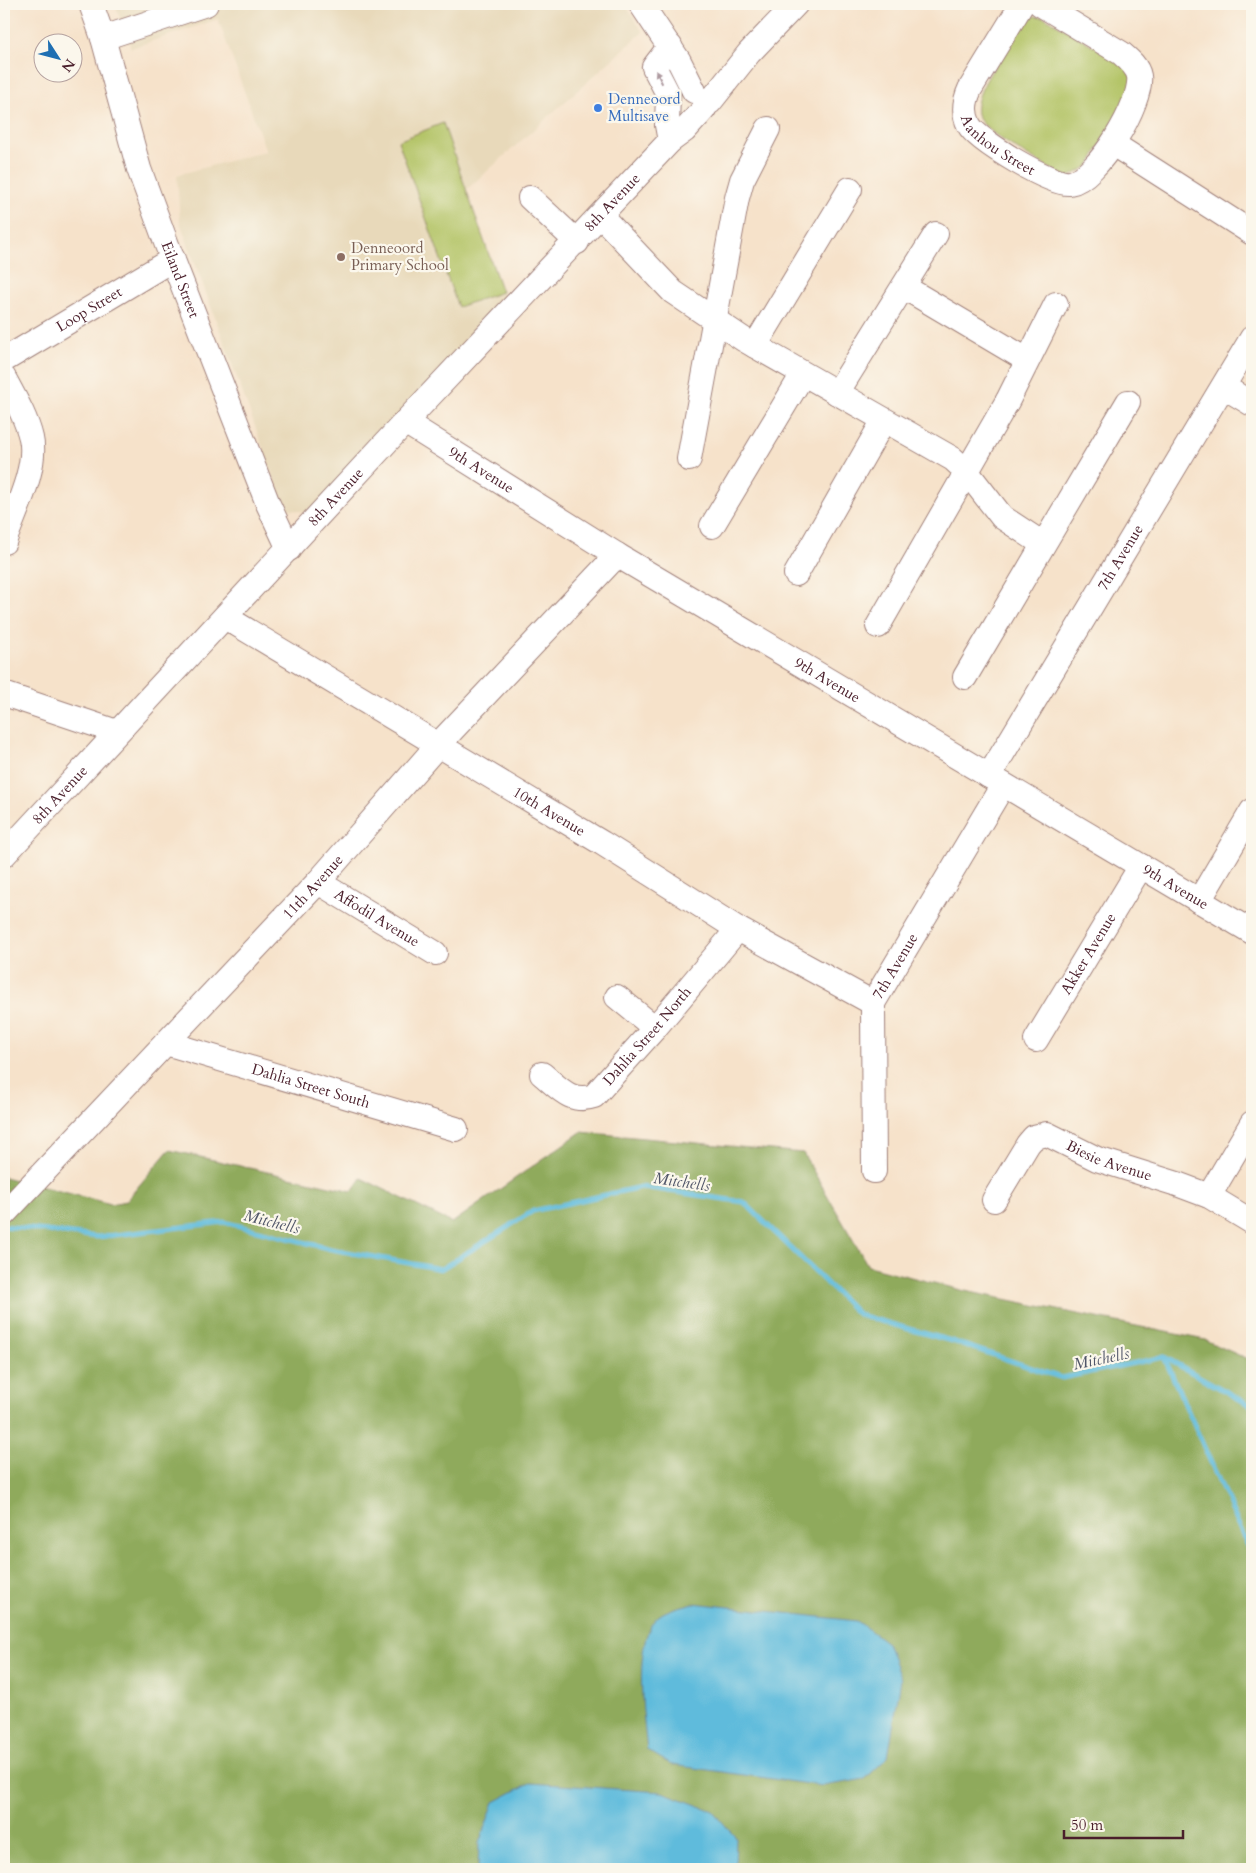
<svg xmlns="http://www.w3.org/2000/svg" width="1256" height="1873" font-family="Cardo,serif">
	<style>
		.built { fill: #e8d9ba }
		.green { fill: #b4c467; stroke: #7f7249 }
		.forest { fill: #8faa5c; stroke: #6c6444 }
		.water { fill: #5ebbdc; stroke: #546d84 }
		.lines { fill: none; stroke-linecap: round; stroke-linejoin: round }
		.stream { stroke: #5ebbdc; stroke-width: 5 }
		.minor-casing { stroke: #a0807a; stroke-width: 26 }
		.minor { stroke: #fff; stroke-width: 24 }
		.oneway { fill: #ae9aa0 }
		.shop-dot { fill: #3f7fe0; stroke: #fbf7ec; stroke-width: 2 }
		.education-dot { fill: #8d6e63; stroke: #fbf7ec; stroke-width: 2 }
		.labels { text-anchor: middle; stroke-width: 4.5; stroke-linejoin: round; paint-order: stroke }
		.shop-label { font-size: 15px; fill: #366cbe; stroke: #fbf7ec; text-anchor: start }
		.street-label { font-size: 15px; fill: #4a1f2b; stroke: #fbf7ec }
		.education-label { font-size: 15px; fill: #785e54; stroke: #fbf7ec; text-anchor: start }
		.water-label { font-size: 16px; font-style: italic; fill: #515669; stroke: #fbf7ec }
	</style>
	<rect width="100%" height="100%" fill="#fbf7ec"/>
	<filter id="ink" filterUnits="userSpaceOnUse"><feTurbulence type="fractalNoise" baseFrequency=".02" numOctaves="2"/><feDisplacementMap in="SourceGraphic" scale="10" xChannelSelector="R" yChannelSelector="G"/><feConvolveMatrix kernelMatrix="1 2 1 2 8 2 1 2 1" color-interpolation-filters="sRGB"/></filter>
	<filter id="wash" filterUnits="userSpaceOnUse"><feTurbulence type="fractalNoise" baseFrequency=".0096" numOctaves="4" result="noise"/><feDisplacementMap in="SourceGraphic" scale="20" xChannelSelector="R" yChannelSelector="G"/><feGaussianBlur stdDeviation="1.12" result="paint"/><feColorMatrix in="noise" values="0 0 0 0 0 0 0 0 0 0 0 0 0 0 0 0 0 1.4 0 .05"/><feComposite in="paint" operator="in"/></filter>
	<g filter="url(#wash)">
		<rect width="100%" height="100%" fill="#f6e2ca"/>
		<polygon class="built" points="115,4 625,4 643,32 465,191 506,302 309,513 285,508 180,222 177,175 266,151 218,19 131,48"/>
		<g class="green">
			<path d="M 1033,16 L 1044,17 L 1126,65 L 1134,83 L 1089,166 L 1067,178 C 1049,167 981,133 977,114 C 974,98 988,77 996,64 C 1007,48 1016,26 1033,16 Z"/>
			<polygon points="443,123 502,292 458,307 398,141"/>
		</g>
		<polygon class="forest" points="581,1132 803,1153 868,1266 965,1291 1205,1340 1252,1361 1252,1869 4,1869 4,1177 111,1204 126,1201 169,1150 352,1191 361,1178 452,1223"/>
		<g class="water">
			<path d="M 693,1603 L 857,1621 L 887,1643 L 901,1679 L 888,1757 L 865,1779 L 823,1786 L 672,1765 L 647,1750 C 644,1719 630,1630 663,1613 C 672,1608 684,1606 693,1603 Z"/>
			<polygon points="530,1783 662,1792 713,1811 736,1838 735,1869 478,1869 479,1843 494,1802"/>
		</g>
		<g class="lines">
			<g class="stream">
				<polyline points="4,1226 98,1237 224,1222 331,1249 441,1269 533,1211 641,1187 744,1202 859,1315 955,1342 1062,1378 1164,1357 1252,1406"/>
				<polyline points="1164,1357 1252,1555"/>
			</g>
		</g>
	</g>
	<g filter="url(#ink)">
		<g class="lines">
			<g class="minor-casing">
				<g id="minor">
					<path id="s1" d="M 91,4 L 103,38 L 139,169 L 167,245 L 268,504 L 289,549"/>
					<polyline points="641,4 679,61 694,91"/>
					<path id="s2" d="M 1022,4 L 970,89 C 964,102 963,113 969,125 C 977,141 1053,186 1070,183 C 1097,179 1143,102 1139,76 C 1137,66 1128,59 1121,53 L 1040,4"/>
					<polyline points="103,38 206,4"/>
					<polyline points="670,46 654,67 668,94 667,125 670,141"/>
					<polyline points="710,102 749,53 796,4"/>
					<polyline points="1113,144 1252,233"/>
					<polyline points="530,198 577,242"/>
					<polyline points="601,216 673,292 743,339 953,459 967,472 1002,517 1043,544"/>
					<polyline points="904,287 1027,360"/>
					<polyline points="755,346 850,189"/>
					<path id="s3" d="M 4,360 L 173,259"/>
					<path d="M 4,378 C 14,397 26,417 31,438 C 38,468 14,513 4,542"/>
					<polyline points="1224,387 1252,404"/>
					<polyline points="837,393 936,234"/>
					<path id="s4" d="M 405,422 L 617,555 L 1252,932"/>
					<polyline points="689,459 737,198 742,180 768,129"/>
					<polyline points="712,526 803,374"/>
					<polyline points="796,574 884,420"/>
					<path id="s5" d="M 225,617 L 602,843 L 738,929 L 873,1003"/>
					<polyline points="878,626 1008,400 1056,304"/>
					<polyline points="965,677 1128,402"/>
					<polyline points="4,694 117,732"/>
					<path id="s6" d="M 989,776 L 1252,338"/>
					<path id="s7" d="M 4,855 L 405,422 L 670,141 L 685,130 L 704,109"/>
					<path id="s8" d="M 318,882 L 435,953"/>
					<polyline points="1199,901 1252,811"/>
					<polyline points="617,997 655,1028"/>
					<path id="s9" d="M 1036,1040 L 1141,866"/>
					<path id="s10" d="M 166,1043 L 456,1129"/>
					<path id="s11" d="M 542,1074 C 559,1088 571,1104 594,1096 L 655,1028 L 738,929"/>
					<path id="s12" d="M 874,1171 L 873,1003 L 1003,785"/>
					<polyline points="1209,1196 1252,1123"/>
					<path id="s13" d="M 994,1200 L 1028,1144 L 1034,1137 L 1047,1134 L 1097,1159 L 1177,1184 L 1209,1196 L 1252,1222"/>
					<path id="s14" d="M 4,1214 L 318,882 L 437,746 L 617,555"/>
				</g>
			</g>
			<use href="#minor" class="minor"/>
		</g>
		<defs><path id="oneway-solid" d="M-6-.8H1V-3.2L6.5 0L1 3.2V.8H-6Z" transform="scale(1.25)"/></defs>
		<use class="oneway" href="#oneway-solid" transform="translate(659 77) rotate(-116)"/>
	</g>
	<circle class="shop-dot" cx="598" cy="108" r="5"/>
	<circle class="education-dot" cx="341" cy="257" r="5"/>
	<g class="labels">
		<g class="shop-label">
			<text x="608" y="104">Denneoord<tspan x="608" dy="17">Multisave</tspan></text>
		</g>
		<g class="street-label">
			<text dy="5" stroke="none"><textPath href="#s2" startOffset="172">Aanhou Street</textPath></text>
			<text dy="5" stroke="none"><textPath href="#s7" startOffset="892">8th Avenue</textPath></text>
			<text dy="5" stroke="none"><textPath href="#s1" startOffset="290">Eiland Street</textPath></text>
			<text dy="5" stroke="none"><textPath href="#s3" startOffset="99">Loop Street</textPath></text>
			<text dy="5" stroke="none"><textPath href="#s4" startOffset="90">9th Avenue</textPath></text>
			<text dy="5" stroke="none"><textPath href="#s7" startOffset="488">8th Avenue</textPath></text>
			<text dy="5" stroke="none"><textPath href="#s6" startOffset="255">7th Avenue</textPath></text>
			<text dy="5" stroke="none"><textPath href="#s4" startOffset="495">9th Avenue</textPath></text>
			<text dy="5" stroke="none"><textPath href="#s7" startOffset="82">8th Avenue</textPath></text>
			<text dy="5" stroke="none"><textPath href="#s5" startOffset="378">10th Avenue</textPath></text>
			<text dy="5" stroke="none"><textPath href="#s4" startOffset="900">9th Avenue</textPath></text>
			<text dy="5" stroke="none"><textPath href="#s14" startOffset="450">11th Avenue</textPath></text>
			<text dy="5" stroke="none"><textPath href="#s8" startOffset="69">Affodil Avenue</textPath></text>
			<text dy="5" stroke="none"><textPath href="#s9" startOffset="101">Akker Avenue</textPath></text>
			<text dy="5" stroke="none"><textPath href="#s12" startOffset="211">7th Avenue</textPath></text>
			<text dy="5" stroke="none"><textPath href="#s11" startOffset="140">Dahlia Street North</textPath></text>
			<text dy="5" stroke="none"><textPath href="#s10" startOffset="151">Dahlia Street South</textPath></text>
			<text dy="5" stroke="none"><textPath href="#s13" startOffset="156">Biesie Avenue</textPath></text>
		</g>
		<g class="education-label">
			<text x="351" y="253">Denneoord<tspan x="351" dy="17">Primary School</tspan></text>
		</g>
		<g class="water-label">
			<text transform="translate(682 1181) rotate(8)" y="6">Mitchells</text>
			<text transform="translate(272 1221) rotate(14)" y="6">Mitchells</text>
			<text transform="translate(1101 1358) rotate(-12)" y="6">Mitchells</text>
		</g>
	</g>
	<rect width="1256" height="1873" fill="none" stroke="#fbf7ec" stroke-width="20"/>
	<g transform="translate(58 58) rotate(126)"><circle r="24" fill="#fbf7ec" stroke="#b4a19f"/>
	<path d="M0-4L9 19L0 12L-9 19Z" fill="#1f6fb2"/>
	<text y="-8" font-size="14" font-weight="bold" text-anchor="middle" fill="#4a1f2b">N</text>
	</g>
	<path d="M1064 1830v8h119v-8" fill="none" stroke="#4a1f2b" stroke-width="2.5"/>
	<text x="1071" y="1830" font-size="15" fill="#4a1f2b" stroke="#fbf7ec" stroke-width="4" paint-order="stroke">50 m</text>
</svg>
